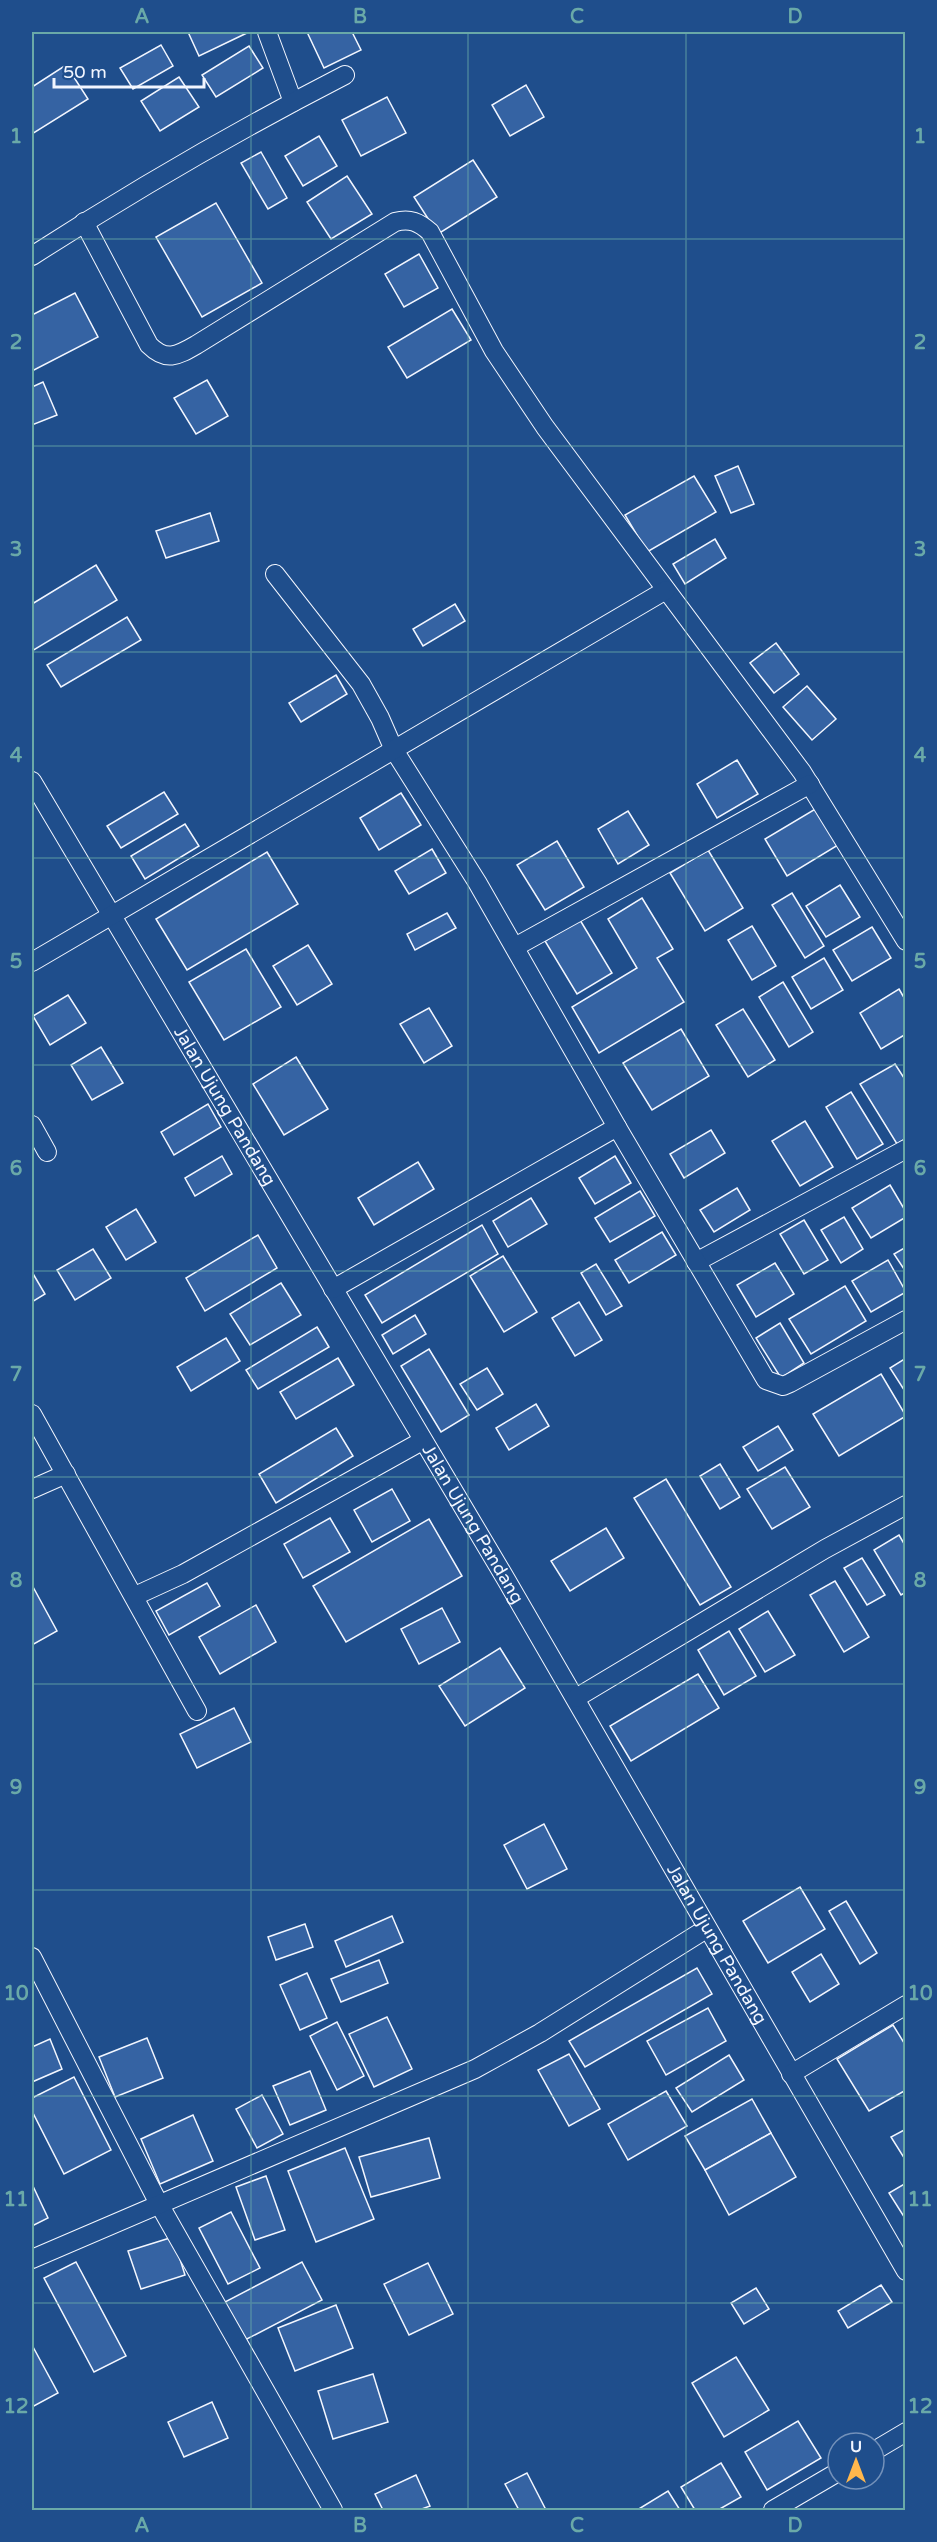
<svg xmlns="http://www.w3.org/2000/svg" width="937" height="2542" font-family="'Varela Round',sans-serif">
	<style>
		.building { fill: #3563a3; stroke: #f2f6ff; stroke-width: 1.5 }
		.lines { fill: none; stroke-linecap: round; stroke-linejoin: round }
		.minor-casing { stroke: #f2f6ff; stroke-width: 20 }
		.minor { stroke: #1f4e8c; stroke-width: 18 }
		.grid { fill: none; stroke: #6aa9a8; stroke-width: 1.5; stroke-opacity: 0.55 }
		.labels { text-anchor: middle; stroke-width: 4.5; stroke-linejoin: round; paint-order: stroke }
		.street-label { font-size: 18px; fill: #f2f6ff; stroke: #1f4e8c }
		.neatline { fill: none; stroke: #6aa9a8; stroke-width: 2 }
		.grid-label { font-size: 20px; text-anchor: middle; font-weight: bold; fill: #6aa9a8 }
	</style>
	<rect width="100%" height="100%" fill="#1f4e8c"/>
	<g class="building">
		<polygon points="188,32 249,32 199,56"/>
		<polygon points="307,32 352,32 361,50 324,68"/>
		<polygon points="161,45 173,66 133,89 120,68"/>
		<polygon points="249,46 263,68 216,97 202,75"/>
		<polygon points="66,65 88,99 32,134 32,87"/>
		<polygon points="179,77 199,107 160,131 141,101"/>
		<polygon points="526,85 544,117 510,136 492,105"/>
		<polygon points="387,97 406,133 361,156 342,120"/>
		<polygon points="319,136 337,166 303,186 285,156"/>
		<polygon points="261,152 287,198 268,209 241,163"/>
		<polygon points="473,160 497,197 438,234 414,197"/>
		<polygon points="347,176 372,214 331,239 307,202"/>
		<polygon points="216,203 262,283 202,317 156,237"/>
		<polygon points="419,254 438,288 404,307 385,274"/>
		<polygon points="75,293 98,337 32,371 32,315"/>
		<polygon points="452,309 471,340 407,378 388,347"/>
		<polygon points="207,380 228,416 196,434 174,398"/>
		<polygon points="43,382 57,415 32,425 32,387"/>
		<polygon points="738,466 754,504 731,513 715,476"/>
		<polygon points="694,476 716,512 647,552 625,515"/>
		<polygon points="210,513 219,541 166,558 156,531"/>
		<polygon points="715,539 726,558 685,584 673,564"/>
		<polygon points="96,565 117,600 32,651 32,604"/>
		<polygon points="455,604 465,621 423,646 413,629"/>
		<polygon points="127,617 141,640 61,687 47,665"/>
		<polygon points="776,643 799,674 774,693 750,663"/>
		<polygon points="336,675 347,694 301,722 289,703"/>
		<polygon points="807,686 836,719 812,740 783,707"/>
		<polygon points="737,760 758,794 717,818 697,784"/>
		<polygon points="164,792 178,814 121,848 107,826"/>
		<polygon points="401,793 421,825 379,850 360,818"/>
		<polygon points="822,805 843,842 787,876 765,839"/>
		<polygon points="628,811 649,845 618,864 598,829"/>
		<polygon points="185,824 199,846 145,879 131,856"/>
		<polygon points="557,841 584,887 545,910 517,865"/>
		<polygon points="432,849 446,873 409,894 395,871"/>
		<polygon points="708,850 743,908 705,931 670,873"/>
		<polygon points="267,852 298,904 187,970 156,919"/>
		<polygon points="840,885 860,917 826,937 806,906"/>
		<polygon points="792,893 824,946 805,958 772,905"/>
		<polygon points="642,898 673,949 657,958 684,1002 599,1053 572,1007 637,968 608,919"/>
		<polygon points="447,913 456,928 415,950 407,934"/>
		<polygon points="580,920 612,973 577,994 545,941"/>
		<polygon points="752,926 776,966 752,980 728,940"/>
		<polygon points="872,927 891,958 852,981 833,950"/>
		<polygon points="308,945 332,984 297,1005 273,966"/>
		<polygon points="246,949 281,1007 224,1040 189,982"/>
		<polygon points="824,958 843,990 811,1009 792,977"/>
		<polygon points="783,982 813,1032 789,1047 759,997"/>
		<polygon points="899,989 906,1001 906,1034 881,1049 860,1013"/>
		<polygon points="68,995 86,1023 50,1045 33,1016"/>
		<polygon points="429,1008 452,1046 424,1063 400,1024"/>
		<polygon points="743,1009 775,1060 748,1077 716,1025"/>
		<polygon points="681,1029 709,1076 652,1110 623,1063"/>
		<polygon points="101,1047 123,1083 92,1100 71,1065"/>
		<polygon points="296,1057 328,1109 284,1135 253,1084"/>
		<polygon points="895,1064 906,1081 906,1138 897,1144 860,1084"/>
		<polygon points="851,1092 883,1144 857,1159 826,1107"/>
		<polygon points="208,1104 221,1127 174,1155 161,1132"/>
		<polygon points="805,1121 833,1167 800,1186 772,1141"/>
		<polygon points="711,1130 725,1153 684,1178 670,1154"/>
		<polygon points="222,1156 232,1174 195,1196 185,1178"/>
		<polygon points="615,1156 631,1183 595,1204 579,1178"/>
		<polygon points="418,1162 434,1189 374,1225 358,1198"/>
		<polygon points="890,1185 906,1212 906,1217 871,1238 852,1208"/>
		<polygon points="737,1188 750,1210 714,1232 700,1210"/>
		<polygon points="640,1191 655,1216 610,1242 595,1218"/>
		<polygon points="531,1198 547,1224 508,1247 493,1221"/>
		<polygon points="136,1209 156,1242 126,1260 106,1227"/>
		<polygon points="844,1217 863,1249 841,1263 821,1230"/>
		<polygon points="804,1220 828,1260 804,1274 780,1234"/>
		<polygon points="482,1225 498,1254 382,1323 365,1295"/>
		<polygon points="662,1232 676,1255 629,1283 615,1260"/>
		<polygon points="258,1235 277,1268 205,1311 186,1278"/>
		<polygon points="906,1247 906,1272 894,1254"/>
		<polygon points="93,1249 111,1278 75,1300 57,1270"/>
		<polygon points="503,1256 537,1312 504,1332 470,1276"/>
		<polygon points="888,1260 906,1292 871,1312 852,1281"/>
		<polygon points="775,1263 794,1294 756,1317 737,1285"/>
		<polygon points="596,1264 622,1306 606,1315 581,1273"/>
		<polygon points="32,1272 45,1294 32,1302"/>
		<polygon points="281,1283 301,1315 250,1345 230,1314"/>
		<polygon points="845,1286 866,1321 811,1354 789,1319"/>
		<polygon points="579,1302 602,1340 575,1356 552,1318"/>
		<polygon points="415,1315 426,1334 393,1354 382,1335"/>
		<polygon points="780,1323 804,1363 781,1378 756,1338"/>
		<polygon points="317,1327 329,1347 258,1389 246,1370"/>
		<polygon points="226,1338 240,1361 191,1391 177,1367"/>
		<polygon points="429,1349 469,1415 441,1432 401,1366"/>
		<polygon points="338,1358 354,1385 296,1419 280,1392"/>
		<polygon points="906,1358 906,1393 890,1368"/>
		<polygon points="487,1368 503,1394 477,1410 460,1384"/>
		<polygon points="881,1374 906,1416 839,1456 813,1414"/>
		<polygon points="536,1404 549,1426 509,1450 496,1428"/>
		<polygon points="778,1426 793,1450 758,1471 743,1447"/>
		<polygon points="336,1428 353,1456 276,1503 259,1474"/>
		<polygon points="720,1464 740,1497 720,1509 700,1476"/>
		<polygon points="785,1467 810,1507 772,1529 747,1489"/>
		<polygon points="666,1479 731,1587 700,1605 634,1498"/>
		<polygon points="392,1489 410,1521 372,1542 354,1510"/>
		<polygon points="330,1518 350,1552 303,1578 284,1544"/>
		<polygon points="429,1519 462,1576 346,1642 313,1586"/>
		<polygon points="606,1528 624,1558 570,1591 551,1561"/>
		<polygon points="899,1535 906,1547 906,1592 901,1595 874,1550"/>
		<polygon points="862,1558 885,1595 867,1605 844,1568"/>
		<polygon points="835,1581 869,1637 844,1652 810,1595"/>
		<polygon points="207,1583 220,1606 169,1635 156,1611"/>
		<polygon points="32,1585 57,1631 32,1645"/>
		<polygon points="256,1605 276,1642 220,1674 199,1637"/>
		<polygon points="442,1608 460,1642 419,1664 401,1629"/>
		<polygon points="768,1611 795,1655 765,1672 739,1629"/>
		<polygon points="729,1631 756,1676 724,1695 698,1650"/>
		<polygon points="500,1648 525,1688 465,1726 439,1686"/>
		<polygon points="698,1674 719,1708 631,1761 610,1726"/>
		<polygon points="234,1708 251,1742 197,1768 180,1734"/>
		<polygon points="544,1824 567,1869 527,1889 504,1845"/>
		<polygon points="800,1887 825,1929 768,1963 743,1921"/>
		<polygon points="846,1901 877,1953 860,1964 829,1911"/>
		<polygon points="392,1916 403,1942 346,1967 335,1941"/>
		<polygon points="305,1924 313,1947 276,1960 268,1937"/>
		<polygon points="821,1954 839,1984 810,2002 792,1972"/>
		<polygon points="379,1960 388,1983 341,2002 331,1979"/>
		<polygon points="697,1968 712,1994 585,2067 569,2041"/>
		<polygon points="307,1973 327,2018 300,2030 280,1985"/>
		<polygon points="708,2008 726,2041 666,2075 647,2041"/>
		<polygon points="387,2017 412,2069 374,2087 349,2034"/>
		<polygon points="337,2022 364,2076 337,2090 310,2036"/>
		<polygon points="893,2025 906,2046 906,2090 869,2111 837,2059"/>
		<polygon points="147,2038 163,2078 115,2097 99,2057"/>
		<polygon points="50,2039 62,2069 32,2082 32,2047"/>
		<polygon points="569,2054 600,2109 569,2126 538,2070"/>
		<polygon points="729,2055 744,2080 692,2112 676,2088"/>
		<polygon points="310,2071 326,2110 290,2125 273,2086"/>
		<polygon points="74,2077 111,2150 64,2174 32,2111 32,2098"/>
		<polygon points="666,2091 687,2126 628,2160 608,2124"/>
		<polygon points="262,2095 283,2134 257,2148 236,2109"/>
		<polygon points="752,2099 771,2133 705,2170 685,2136"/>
		<polygon points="193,2115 213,2161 160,2184 141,2139"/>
		<polygon points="906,2129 906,2161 891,2137"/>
		<polygon points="771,2133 796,2177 729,2215 705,2170"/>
		<polygon points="429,2138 440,2178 371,2197 359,2157"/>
		<polygon points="345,2148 374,2219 316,2242 288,2171"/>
		<polygon points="266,2176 285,2230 255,2240 236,2187"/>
		<polygon points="906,2183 906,2220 889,2193"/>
		<polygon points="32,2184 48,2218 32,2226"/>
		<polygon points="231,2212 260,2268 228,2284 199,2228"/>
		<polygon points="173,2237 185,2275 141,2289 128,2251"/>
		<polygon points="76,2262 126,2356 94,2372 44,2278"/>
		<polygon points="302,2262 322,2300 243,2341 223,2303"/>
		<polygon points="428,2263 453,2314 409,2335 384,2284"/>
		<polygon points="881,2285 892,2302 848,2328 838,2311"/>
		<polygon points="756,2288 769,2309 744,2324 731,2303"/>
		<polygon points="336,2305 353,2348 295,2371 278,2328"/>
		<polygon points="32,2345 58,2393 32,2407"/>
		<polygon points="736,2357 769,2410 724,2437 692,2383"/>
		<polygon points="373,2374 388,2422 333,2439 318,2391"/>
		<polygon points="212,2402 228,2438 184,2457 168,2422"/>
		<polygon points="798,2421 821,2458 767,2490 745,2452"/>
		<polygon points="721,2463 741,2497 718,2510 695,2510 681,2487"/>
		<polygon points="527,2473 546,2510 519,2510 505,2484"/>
		<polygon points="416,2475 430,2506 419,2510 383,2510 375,2494"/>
		<polygon points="668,2491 680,2510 637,2510"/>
	</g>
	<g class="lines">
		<g class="minor-casing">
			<g id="minor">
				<polyline points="267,32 293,102"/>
				<path d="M 84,222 L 149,345 C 166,362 177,356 196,345 L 395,222 C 410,218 419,222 430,232 L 494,351 L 545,427 L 802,772 L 906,941"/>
				<path d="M 32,256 C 133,191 238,130 345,75"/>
				<polyline points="275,574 361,684 380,718 394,750 477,882 617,1127"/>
				<path id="s1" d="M 32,781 L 507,1581 L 906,2271"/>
				<polyline points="515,947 810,784"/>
				<polyline points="32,962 666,590"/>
				<polyline points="32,1125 47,1152"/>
				<polyline points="696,1262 906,1149"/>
				<polyline points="333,1289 617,1127 766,1380 783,1386 790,1383 906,1320"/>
				<polyline points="32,1414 197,1711"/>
				<polyline points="32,1489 66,1474"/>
				<polyline points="135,1596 183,1574 422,1441"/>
				<polyline points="576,1698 825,1549 906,1505"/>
				<polyline points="32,1957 159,2204 333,2510"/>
				<polyline points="791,2074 906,2005"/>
				<polyline points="32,2259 475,2069 540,2033 706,1929"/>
				<polyline points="874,2451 906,2432"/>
				<polyline points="773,2510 838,2472"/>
			</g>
		</g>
		<use href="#minor" class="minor"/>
	</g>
	<path class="grid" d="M 251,32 L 251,2510M 468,32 L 468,2510M 686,32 L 686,2510M 32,239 L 906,239M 32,446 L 906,446M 32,652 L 906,652M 32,858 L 906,858M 32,1065 L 906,1065M 32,1271 L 906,1271M 32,1477 L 906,1477M 32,1684 L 906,1684M 32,1890 L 906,1890M 32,2096 L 906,2096M 32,2303 L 906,2303"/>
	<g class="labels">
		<g class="street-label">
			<text dy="6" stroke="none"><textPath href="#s1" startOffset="378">Jalan Ujung Pandang</textPath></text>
			<text dy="6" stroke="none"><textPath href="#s1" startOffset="864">Jalan Ujung Pandang</textPath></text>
			<text dy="6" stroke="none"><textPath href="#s1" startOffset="1350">Jalan Ujung Pandang</textPath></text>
		</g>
	</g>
	<rect width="937" height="2542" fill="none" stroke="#1f4e8c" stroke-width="66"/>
	<g transform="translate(856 2461)"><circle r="28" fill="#1f4e8c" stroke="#7391ba" stroke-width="1.5"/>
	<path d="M0-4.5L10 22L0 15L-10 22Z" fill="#ffb74d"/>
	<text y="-9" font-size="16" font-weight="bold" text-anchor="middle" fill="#f2f6ff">U</text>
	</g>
	<path d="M54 78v9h150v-9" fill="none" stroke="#f2f6ff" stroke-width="3"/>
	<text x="63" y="78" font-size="18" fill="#f2f6ff" stroke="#1f4e8c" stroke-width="4.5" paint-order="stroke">50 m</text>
	<rect x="33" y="33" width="871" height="2476" class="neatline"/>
	<g class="grid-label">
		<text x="142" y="23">A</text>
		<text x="360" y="23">B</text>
		<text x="577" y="23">C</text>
		<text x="795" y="23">D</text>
		<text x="16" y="143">1</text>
		<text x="920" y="143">1</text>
		<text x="16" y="349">2</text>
		<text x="920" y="349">2</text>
		<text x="16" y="556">3</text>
		<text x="920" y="556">3</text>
		<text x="16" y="762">4</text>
		<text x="920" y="762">4</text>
		<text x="16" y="968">5</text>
		<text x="920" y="968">5</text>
		<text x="16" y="1175">6</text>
		<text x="920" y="1175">6</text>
		<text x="16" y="1381">7</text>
		<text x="920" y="1381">7</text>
		<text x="16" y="1587">8</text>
		<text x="920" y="1587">8</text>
		<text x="16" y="1794">9</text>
		<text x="920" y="1794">9</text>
		<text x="16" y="2000">10</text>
		<text x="920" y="2000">10</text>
		<text x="16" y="2206">11</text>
		<text x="920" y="2206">11</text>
		<text x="16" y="2413">12</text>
		<text x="920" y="2413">12</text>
		<text x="142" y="2532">A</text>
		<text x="360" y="2532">B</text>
		<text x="577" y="2532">C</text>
		<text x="795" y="2532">D</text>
	</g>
</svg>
